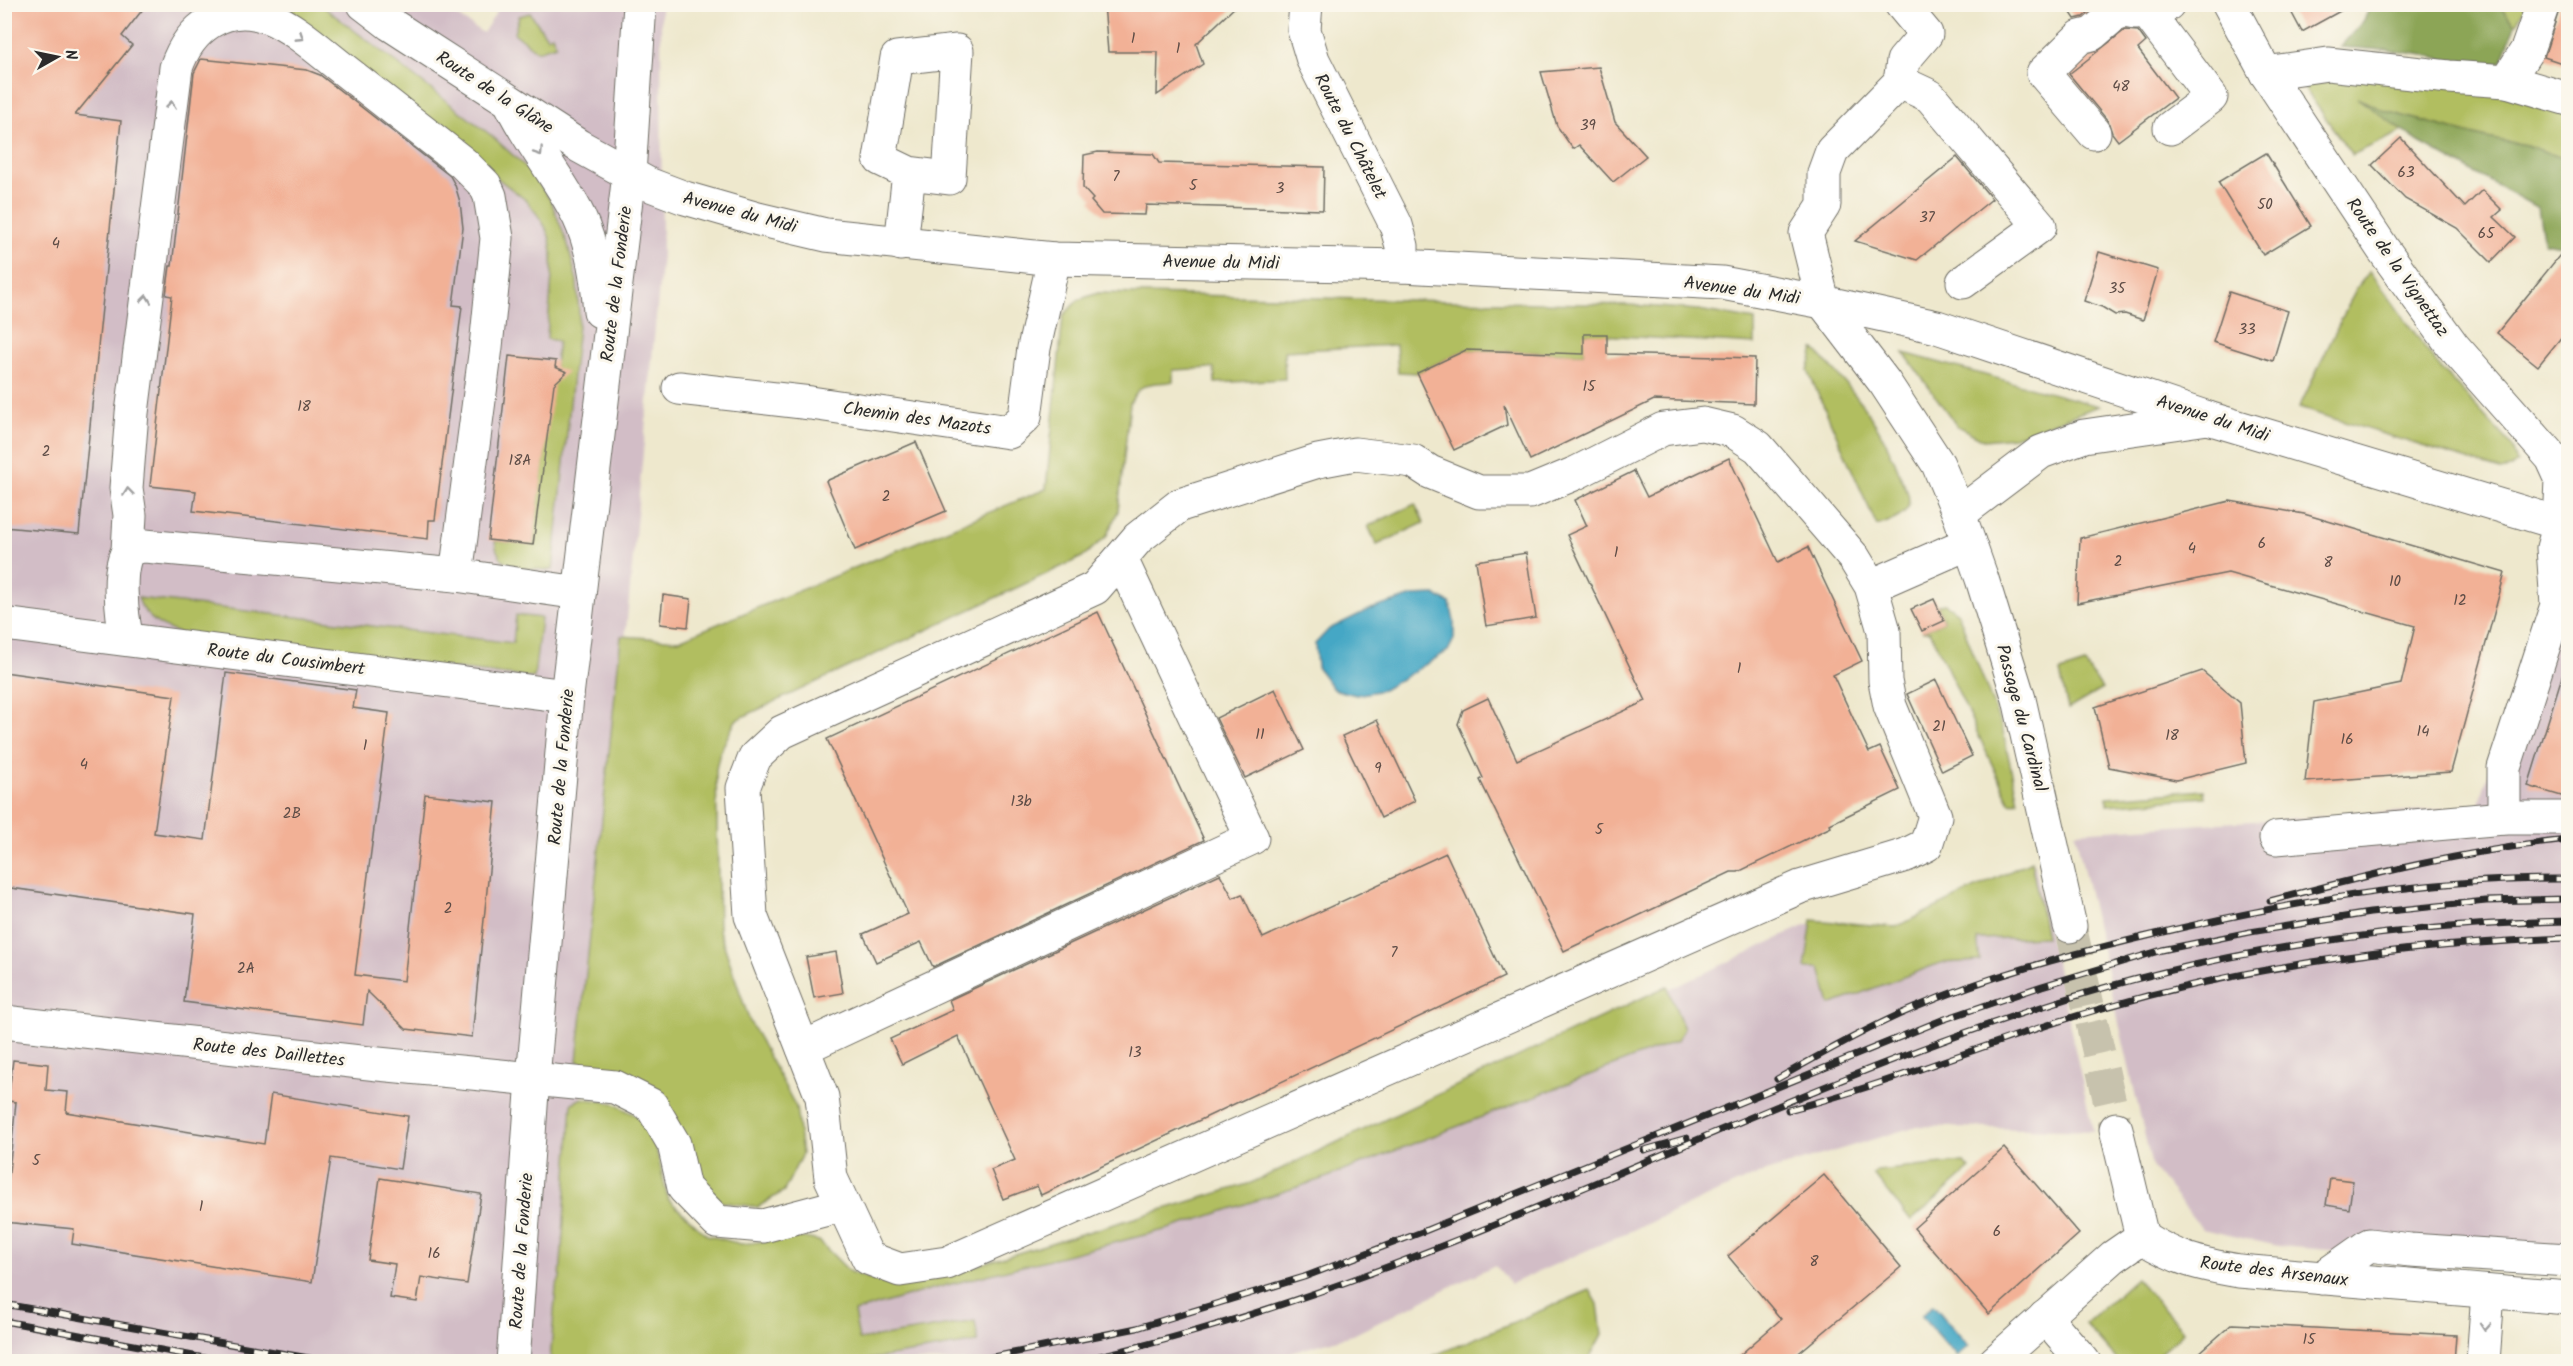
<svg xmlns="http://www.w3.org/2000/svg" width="2573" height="1366" font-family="Kalam,sans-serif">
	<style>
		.industrial { fill: #d2bdc6 }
		.green { fill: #b1be60; stroke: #6e7446; stroke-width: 1.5 }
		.forest { fill: #8ca556; stroke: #5c6840; stroke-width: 1.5 }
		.water { fill: #45a7c5; stroke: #386978; stroke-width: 1.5 }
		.building { fill: #f2b196 }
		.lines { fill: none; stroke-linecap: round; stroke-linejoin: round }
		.minor-tunnel { stroke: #c7c2ad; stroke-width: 33; stroke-dasharray: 33 16; stroke-linecap: butt }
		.minor-casing { stroke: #6f6d64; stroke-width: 35 }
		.major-casing { stroke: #6f6d64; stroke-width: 35 }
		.minor { stroke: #fff; stroke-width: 33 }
		.major { stroke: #fff; stroke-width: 33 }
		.rail-casing { stroke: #2b2b2b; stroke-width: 7 }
		.rail { stroke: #fbf7ec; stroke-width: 4.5; stroke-dasharray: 14; stroke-linecap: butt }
		.oneway { stroke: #a0a0a0 }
		.labels { text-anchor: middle; stroke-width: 6; stroke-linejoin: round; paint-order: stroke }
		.number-label { font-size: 15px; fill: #5d4c46 }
		.street-label { font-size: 18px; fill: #2b2b2b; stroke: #fbf7ec }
	</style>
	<rect width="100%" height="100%" fill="#fbf7ec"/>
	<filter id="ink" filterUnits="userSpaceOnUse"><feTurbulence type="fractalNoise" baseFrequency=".0167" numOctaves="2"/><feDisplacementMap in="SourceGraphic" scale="12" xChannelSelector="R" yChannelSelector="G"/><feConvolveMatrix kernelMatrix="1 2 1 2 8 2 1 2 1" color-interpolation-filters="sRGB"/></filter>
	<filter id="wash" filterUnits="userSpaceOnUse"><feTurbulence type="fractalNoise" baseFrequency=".008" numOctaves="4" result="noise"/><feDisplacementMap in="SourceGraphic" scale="24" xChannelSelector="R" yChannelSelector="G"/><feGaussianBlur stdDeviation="1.35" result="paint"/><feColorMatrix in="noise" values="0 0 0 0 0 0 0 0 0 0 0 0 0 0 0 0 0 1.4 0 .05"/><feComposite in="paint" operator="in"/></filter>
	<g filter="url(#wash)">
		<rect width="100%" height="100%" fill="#eee8cd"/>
		<g class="industrial">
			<polygon points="5,5 441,5 483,33 501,5 661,5 662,255 559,1328 761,1334 1252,1188 1806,925 1898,931 2034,863 2093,1131 1917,1126 1759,1174 1511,1284 1495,1265 1355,1334 1263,1361 5,1362"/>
			<polygon points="2559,549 2568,552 2568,1269 2278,1246 2202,1229 2152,1167 2075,832 2478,807"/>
		</g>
		<g class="green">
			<path d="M 272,5 L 321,5 L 492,136 L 529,170 L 551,201 L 568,245 L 577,281 L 579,316 L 553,570 C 528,568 498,573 495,541 L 533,544 L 558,341 L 547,339 C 548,312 556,265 550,240 C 547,225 536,213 527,201 Z"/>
			<polygon points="2498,5 2527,5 2515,25"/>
			<polygon points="530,13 547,37 552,35 556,45 537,51 514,33 519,16"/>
			<polygon points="2335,74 2484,88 2568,110 2568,160 2526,145 2486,138 2385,111 2361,100 2403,131 2352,155 2302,85"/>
			<polygon points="2370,271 2437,364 2512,446 2517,463 2511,468 2500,470 2299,408 2356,289"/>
			<path d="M 1098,293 L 1629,305 L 1699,310 L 1755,320 L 1755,344 L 1585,334 L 1584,354 L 1466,350 L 1417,373 L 1398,372 L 1396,345 L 1284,351 L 1285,379 L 1215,383 L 1214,368 L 1173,370 L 1173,382 C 1152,383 1140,381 1130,403 L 1118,511 L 1106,537 L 1082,557 L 736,720 L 720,752 L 716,769 L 719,930 L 750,1022 L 796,1107 L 802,1154 L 784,1191 L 758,1207 L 722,1202 L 697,1181 L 659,1097 L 631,1075 L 589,1068 L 577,1061 L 621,636 L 679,640 L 1046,489 L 1063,316 L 1078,300 Z"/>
			<path d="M 1814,349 C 1854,390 1883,426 1902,480 C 1906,488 1911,498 1908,507 C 1904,518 1887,522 1877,526 L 1808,371 Z"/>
			<polygon points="1904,353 2099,406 2014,437 1984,440 1957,426"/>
			<polygon points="1415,504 1424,523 1377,545 1368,526"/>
			<path d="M 138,598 L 513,643 L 516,615 L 541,618 L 534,678 L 192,638 C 169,630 146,623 138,598 Z"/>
			<polygon points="1945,604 1958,613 2003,731 2018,801 2010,803 1930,631 1922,631 1944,621 1937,605"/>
			<polygon points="2085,664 2102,689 2068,709 2060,672"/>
			<polygon points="2204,790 2205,797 2107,805 2107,797"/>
			<polygon points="2031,861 2046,937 1977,939 1980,961 1940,963 1830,1005 1820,968 1805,968 1812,920 1896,927"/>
			<polygon points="1667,986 1684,1029 1677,1041 1325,1178 1172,1228 932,1289 854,1312 859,1340 975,1321 978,1342 853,1362 550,1362 556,1287 560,1278 572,1103 582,1098 613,1103 639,1117 656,1148 668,1199 707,1235 741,1244 800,1237 819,1241 850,1272 877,1281 931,1279 1251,1183"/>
			<polygon points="1963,1162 1970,1169 1911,1221 1873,1174 1877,1171"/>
			<polygon points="2136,1278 2184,1332 2151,1361 2118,1361 2085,1324"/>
			<polygon points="1590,1290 1598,1304 1602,1334 1588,1361 1421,1361"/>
		</g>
		<g class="forest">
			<polygon points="2371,5 2498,5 2515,25 2502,62 2472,69 2432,56 2386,50 2340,47 2364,20"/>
			<polygon points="2357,98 2385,111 2486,138 2526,145 2568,160 2568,247 2544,243 2538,208 2419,142"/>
		</g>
		<g class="water">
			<polygon points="1435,595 1450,603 1454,621 1454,639 1448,651 1383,690 1356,695 1333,689 1317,667 1315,644 1329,629 1368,610 1413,596"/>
			<polygon points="1933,1305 1969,1346 1957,1357 1921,1316"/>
		</g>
		<g id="blocks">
			<g class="building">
				<polygon points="4,4 147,4 122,36 132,45 75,115 121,121 79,534 4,527"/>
				<polygon points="1104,4 1238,4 1196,44 1203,64 1157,95 1158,52 1108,52"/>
				<polygon points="2065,4 2098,4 2083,17 2075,19"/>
				<polygon points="2287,4 2353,4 2302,32"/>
				<polygon points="2561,4 2568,4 2568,65 2544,57"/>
				<polygon points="2125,30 2138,31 2146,42 2138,49 2175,98 2118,141 2112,133 2108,121 2069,74"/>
				<polygon points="201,59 307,70 320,75 450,176 455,185 460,202 463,228 453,305 462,306 435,520 429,520 428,539 193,511 196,491 150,486 172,296 166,295 170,266 172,266 194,73"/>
				<polygon points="1599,67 1615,122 1646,156 1613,182 1579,145 1573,149 1557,126 1541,72"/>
				<polygon points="2401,138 2465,207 2482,190 2502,210 2494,217 2515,237 2491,262 2457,228 2405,199 2372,165"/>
				<polygon points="1098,152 1153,154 1159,163 1324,167 1323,210 1146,205 1145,215 1102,214 1091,201 1093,199 1083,188 1084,155"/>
				<polygon points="2266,153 2311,226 2263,255 2218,182"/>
				<polygon points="1957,157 1992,199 1917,260 1855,241"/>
				<polygon points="2568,245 2568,329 2538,366 2497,333"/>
				<polygon points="2099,252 2158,270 2143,320 2125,314 2115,315 2102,307 2084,301"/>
				<polygon points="2229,292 2288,311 2273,361 2213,342"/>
				<polygon points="1584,334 1607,334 1607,354 1755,358 1754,404 1654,400 1530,460 1504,404 1507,425 1454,450 1417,373 1466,350 1584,354"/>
				<polygon points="509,356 556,361 555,367 567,372 554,384 533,545 488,540"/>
				<polygon points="916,442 946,511 855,550 826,481"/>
				<polygon points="1729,458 1778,562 1808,547 1862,661 1833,675 1869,752 1880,747 1900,790 1830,824 1831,827 1738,872 1731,872 1564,951 1480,780 1483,778 1458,724 1463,710 1488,698 1517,760 1646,701 1567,535 1587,526 1575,500 1634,471 1647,497"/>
				<polygon points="2230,501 2304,514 2505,573 2451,772 2305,782 2314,702 2401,684 2415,626 2228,573 2077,603 2080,538"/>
				<polygon points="1526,553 1536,618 1486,626 1476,561"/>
				<polygon points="663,595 691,599 688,627 660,624"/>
				<polygon points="1934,599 1944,621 1922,631 1911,609"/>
				<polygon points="1098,612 1204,840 933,967 921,942 876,962 863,934 908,914 827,739"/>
				<polygon points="2202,671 2240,703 2246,763 2176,780 2109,767 2095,707"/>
				<polygon points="4,672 174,696 154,833 205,840 226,673 356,690 353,708 389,713 355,975 404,981 425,794 496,802 472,1037 406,1029 367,991 363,1025 184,1002 195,914 4,887"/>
				<polygon points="2563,673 2568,674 2568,798 2528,786"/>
				<polygon points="1936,680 1972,756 1942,771 1907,694"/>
				<polygon points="1275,689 1304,750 1245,778 1216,718"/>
				<polygon points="1377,720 1415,801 1381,818 1342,736"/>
				<polygon points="1446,853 1504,977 1041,1195 1037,1186 1003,1199 991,1170 1015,1160 958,1036 902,1064 890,1039 953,1010 949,1000 1220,874 1233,898 1242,894 1263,938"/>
				<polygon points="836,952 843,993 814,998 806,957"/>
				<polygon points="13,1060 48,1064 46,1090 68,1092 66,1112 264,1144 271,1094 408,1116 400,1169 331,1158 312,1282 72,1244 74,1229 4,1222 16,1102 8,1101"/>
				<polygon points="2004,1148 2079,1234 1989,1314 1914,1228"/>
				<polygon points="1824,1175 1901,1267 1788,1362 1732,1362 1781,1319 1728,1256"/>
				<polygon points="380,1178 481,1194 467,1284 421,1277 417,1302 390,1298 395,1264 368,1260"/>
				<polygon points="2330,1178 2353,1181 2349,1209 2326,1205"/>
				<polygon points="2232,1324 2456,1335 2454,1362 2189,1362"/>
			</g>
		</g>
	</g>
	<g filter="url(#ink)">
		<use href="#blocks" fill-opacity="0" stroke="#6f6d64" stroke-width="1.5"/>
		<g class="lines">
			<polyline class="minor-tunnel" points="2070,926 2116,1129"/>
			<g class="minor-casing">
				<g id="minor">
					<polyline points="1306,4 1304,30 1313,60 1396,225 1402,246 1402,266"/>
					<polyline points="1901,4 1926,34 1903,61 1900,82 1930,96 2040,226 1963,282"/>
					<polyline points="2168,4 2150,16 2211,97 2170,128"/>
					<polyline points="2229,4 2266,73 2383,249 2453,346 2552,458 2562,480 2560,523 2553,548 2557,605 2504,768 2504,818"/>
					<polyline points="2266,73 2328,64 2449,77 2507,81 2568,99"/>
					<polyline points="2507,81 2527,50 2543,4"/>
					<polyline points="1900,82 1832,151 1824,173 1824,205 1806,233 1823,302 1885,383 1938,464 1959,514 1982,579 2019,699 2070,926"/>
					<polyline points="2094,133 2043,73 2080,37 2092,34 2120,10 2135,13 2145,5 2150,16"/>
					<polyline points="629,174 640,4"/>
					<polyline points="901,244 909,173 949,178 957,51 897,58 880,159 909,173"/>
					<polyline points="679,388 811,403 1009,432 1025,417 1034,348 1054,259"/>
					<polyline points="1959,514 2041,452 2084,436 2208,418"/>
					<path d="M 128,551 L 130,515 L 126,488 L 132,413 L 176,68 C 189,29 225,0 268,17 C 294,27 321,52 343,69 C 383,100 423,132 463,163 L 485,185 L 490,196 L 497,238 L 486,347 L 456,575"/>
					<polyline points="1871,586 1884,631 1885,681 1890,706 1935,816 1926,845 1906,855 1800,887 947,1263 900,1270 868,1258 831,1178 822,1097 751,916 743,788 755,757 782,732 1095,588 1138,538 1180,505 1318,461 1355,454 1413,461 1430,472 1479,492 1530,492 1576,473 1663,429 1703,424 1733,431 1758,447 1854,558 1871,586 1969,543"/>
					<polyline points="4,624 567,696"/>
					<path d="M 127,638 C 122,619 115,562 131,548 L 145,546 L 456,575 L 579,593"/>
					<polyline points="2276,838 2504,818 2568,818"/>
					<polyline points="4,1022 378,1064 615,1087 651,1105 674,1144 684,1188 717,1222 763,1226 842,1205"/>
					<polyline points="803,1048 1252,838 1121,559"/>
					<polyline points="2116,1129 2142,1237"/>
					<polyline points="2322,1278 2369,1245 2410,1250 2568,1260"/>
					<polyline points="2045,1317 2084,1362"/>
					<polyline points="2483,1362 2488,1292"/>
				</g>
			</g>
			<g class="major-casing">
				<g id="major">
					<polyline points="364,4 390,24 579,146 648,184 685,198 758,219 826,235 1054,259 1402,266 1722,283 1823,302 1937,327 2208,418 2568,526"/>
					<path d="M 512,106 C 531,145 560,178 579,217 C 593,247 597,279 600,311"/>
					<polyline points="513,1362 533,1078 567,696 629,174"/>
					<path d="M 1995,1362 L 2113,1257 L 2142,1237 C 2177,1259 2198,1264 2239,1271 L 2568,1298"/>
				</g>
			</g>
			<use href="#minor" class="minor"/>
			<use href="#major" class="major"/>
			<g class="rail-casing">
				<g id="rail">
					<path d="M 2270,901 C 2368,875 2467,850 2568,840"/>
					<path d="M 1777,1079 C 1822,1054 1867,1028 1914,1008 C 1988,976 2065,956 2143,937 C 2282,903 2425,878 2568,879"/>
					<path d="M 1788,1110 C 1895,1083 1997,1038 2103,1008 C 2255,964 2411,944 2568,938"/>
					<polyline points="1644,1150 1687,1138"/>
					<polyline points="4,1304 331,1362"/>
					<polyline points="4,1321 226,1362"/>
					<polyline points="968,1362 1137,1328 1304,1277 1422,1232 1942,1020 2042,986 2162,950 2250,932 2370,913 2486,901 2568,899"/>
					<path d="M 1073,1362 C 1411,1290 1714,1113 2041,1007 C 2212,951 2390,925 2568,921"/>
				</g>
			</g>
			<use href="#rail" class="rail"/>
		</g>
		<defs><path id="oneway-chevron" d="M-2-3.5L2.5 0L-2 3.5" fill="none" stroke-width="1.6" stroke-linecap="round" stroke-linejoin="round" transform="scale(1.5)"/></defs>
		<g class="oneway">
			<use href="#oneway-chevron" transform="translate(300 37) rotate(33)"/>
			<use href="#oneway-chevron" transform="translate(171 105) rotate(-83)"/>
			<use href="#oneway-chevron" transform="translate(539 152) rotate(56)"/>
			<use href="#oneway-chevron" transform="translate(146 299) rotate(-83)"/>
			<use href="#oneway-chevron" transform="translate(128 492) rotate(-96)"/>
			<use href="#oneway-chevron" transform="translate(2485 1327) rotate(94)"/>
		</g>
	</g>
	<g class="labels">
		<g class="number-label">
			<text x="1133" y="43">1</text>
			<text x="1178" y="53">1</text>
			<text x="2121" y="91">48</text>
			<text x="1588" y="130">39</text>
			<text x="2406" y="177">63</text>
			<text x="1116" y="181">7</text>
			<text x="1193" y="190">5</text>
			<text x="1280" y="193">3</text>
			<text x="2265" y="209">50</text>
			<text x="1927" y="222">37</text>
			<text x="2486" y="238">65</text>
			<text x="56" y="248">4</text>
			<text x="2117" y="293">35</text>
			<text x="2247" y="334">33</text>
			<text x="1589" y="391">15</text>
			<text x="304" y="411">18</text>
			<text x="46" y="456">2</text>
			<text x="520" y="465">18A</text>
			<text x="886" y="501">2</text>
			<text x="2262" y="548">6</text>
			<text x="2192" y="553">4</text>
			<text x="1616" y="557">1</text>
			<text x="2118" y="566">2</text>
			<text x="2328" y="567">8</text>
			<text x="2395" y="586">10</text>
			<text x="2460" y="605">12</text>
			<text x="1739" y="673">1</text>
			<text x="1939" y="731">21</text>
			<text x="2423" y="736">14</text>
			<text x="1260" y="739">11</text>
			<text x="2172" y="740">18</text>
			<text x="2347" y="744">16</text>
			<text x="365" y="750">1</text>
			<text x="84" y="769">4</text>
			<text x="1378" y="773">9</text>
			<text x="1021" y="806">13b</text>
			<text x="292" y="818">2B</text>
			<text x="1599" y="834">5</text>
			<text x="448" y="913">2</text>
			<text x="1394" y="957">7</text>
			<text x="246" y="973">2A</text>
			<text x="1135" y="1057">13</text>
			<text x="36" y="1165">5</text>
			<text x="201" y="1211">1</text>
			<text x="1997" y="1236">6</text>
			<text x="434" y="1258">16</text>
			<text x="1814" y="1266">8</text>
			<text x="2309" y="1344">15</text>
		</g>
		<g class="street-label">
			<text transform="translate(495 92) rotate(33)" y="6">Route de la Glâne</text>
			<text transform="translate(1351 136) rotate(63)" y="6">Route du Châtelet</text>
			<text transform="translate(740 212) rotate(15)" y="6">Avenue du Midi</text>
			<text transform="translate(1221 262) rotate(1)" y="6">Avenue du Midi</text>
			<text transform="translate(2398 267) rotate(55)" y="6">Route de la Vignettaz</text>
			<text transform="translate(616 284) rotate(-83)" y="6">Route de la Fonderie</text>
			<text transform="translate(1742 290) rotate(8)" y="6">Avenue du Midi</text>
			<text transform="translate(917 418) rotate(8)" y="6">Chemin des Mazots</text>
			<text transform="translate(2213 418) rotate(18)" y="6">Avenue du Midi</text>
			<text transform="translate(286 659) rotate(7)" y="6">Route du Cousimbert</text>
			<text transform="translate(2022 718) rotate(75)" y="6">Passage du Cardinal</text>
			<text transform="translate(561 767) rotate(-85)" y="6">Route de la Fonderie</text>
			<text transform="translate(269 1052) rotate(6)" y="6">Route des Daillettes</text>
			<text transform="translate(521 1251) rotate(-86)" y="6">Route de la Fonderie</text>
			<text transform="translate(2274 1271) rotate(7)" y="6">Route des Arsenaux</text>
		</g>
	</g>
	<rect width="2573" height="1366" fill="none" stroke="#fbf7ec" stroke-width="24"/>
	<g transform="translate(57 57) rotate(81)" stroke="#fbf7ec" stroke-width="4.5" paint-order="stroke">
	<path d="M0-4.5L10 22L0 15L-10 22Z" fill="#2b2b2b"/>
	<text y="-9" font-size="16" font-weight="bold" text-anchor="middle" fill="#2b2b2b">N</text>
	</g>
</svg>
